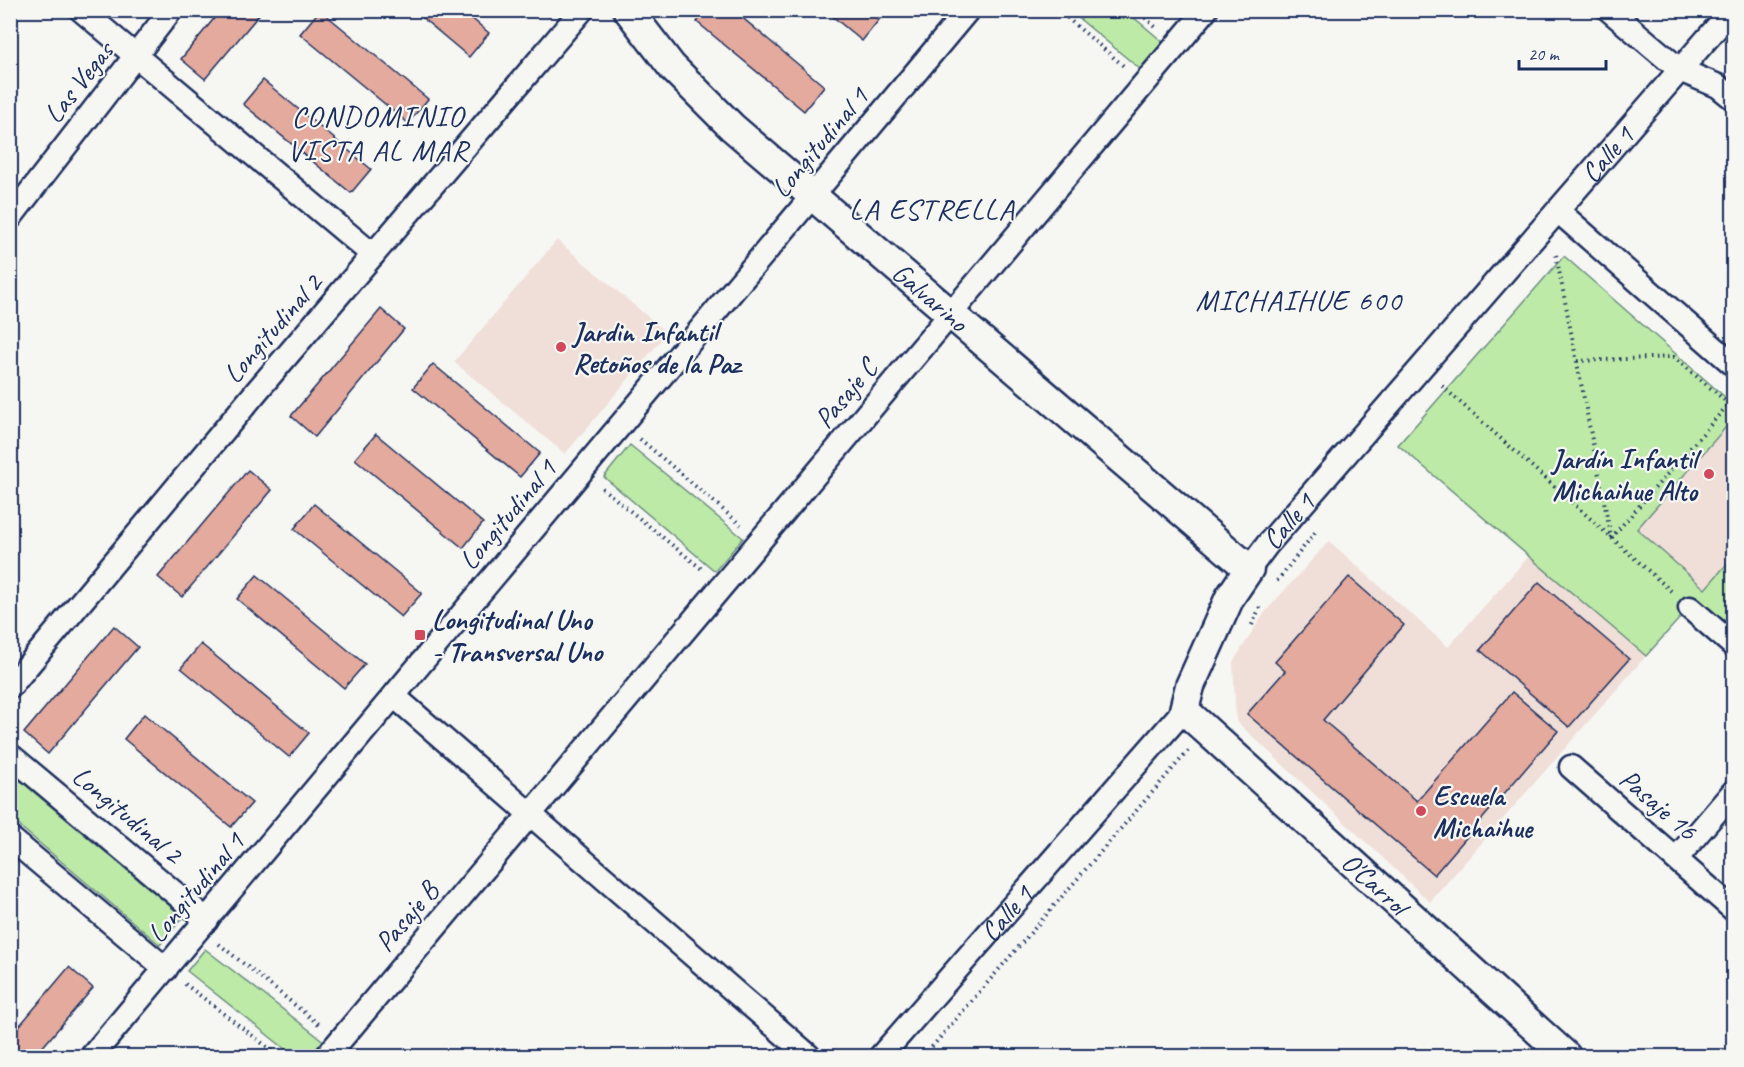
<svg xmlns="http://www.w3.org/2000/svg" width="1744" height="1067" font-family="Caveat,sans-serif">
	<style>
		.built { fill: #f0dfd8 }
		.green { fill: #bdeaa7; stroke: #6c8c82; stroke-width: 1.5 }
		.building { fill: #e3aa9d; stroke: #1b2f5e; stroke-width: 1.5 }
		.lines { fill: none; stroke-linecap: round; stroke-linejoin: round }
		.minor-casing { stroke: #1b2f5e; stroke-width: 27 }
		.tertiary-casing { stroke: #1b2f5e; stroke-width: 33 }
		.path { stroke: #1b2f5e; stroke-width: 4; stroke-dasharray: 1.5 4.5; stroke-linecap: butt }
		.minor { stroke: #f6f6f2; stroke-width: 22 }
		.tertiary { stroke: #f6f6f2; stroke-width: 28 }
		.poi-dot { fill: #d1495b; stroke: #f6f6f2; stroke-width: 2 }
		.labels { text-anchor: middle; stroke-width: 4.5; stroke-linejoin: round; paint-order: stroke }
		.street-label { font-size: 28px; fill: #1b2f5e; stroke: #f6f6f2 }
		.poi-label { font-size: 28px; font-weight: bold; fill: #1b2f5e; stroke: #f6f6f2; text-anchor: start }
		.neighbourhood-label { font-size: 30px; letter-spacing: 1.5px; fill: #1b2f5e; stroke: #f6f6f2 }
	</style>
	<rect width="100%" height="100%" fill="#f6f6f2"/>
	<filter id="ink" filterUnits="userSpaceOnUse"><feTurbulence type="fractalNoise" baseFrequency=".0167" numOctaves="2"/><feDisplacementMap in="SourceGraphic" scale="12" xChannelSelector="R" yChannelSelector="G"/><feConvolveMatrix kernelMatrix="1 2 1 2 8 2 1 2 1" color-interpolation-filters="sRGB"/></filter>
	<g filter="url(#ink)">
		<g class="built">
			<polygon points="557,240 667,333 565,454 454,362"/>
			<polygon points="1733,419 1733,557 1705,589 1636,529"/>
			<polygon points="1329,541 1448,647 1530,555 1646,656 1430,902 1236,721 1233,662 1265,612"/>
		</g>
		<g class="green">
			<polygon points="1070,11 1126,11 1163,42 1140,69"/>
			<polygon points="1564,256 1733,404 1733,419 1637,529 1705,589 1733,557 1733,632 1696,600 1646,656 1398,445"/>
			<polygon points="630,445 743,538 715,571 604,477"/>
			<polygon points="11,773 183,917 160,945 11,819"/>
			<polygon points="205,949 326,1043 312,1056 294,1056 187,971"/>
		</g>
		<g class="building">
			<polygon points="221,10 263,10 205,79 181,59"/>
			<polygon points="320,10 428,99 408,123 300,34"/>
			<polygon points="413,10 462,10 489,33 469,57"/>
			<polygon points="707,10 733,10 824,86 804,111 697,22"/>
			<polygon points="825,10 875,10 882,16 862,41"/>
			<polygon points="263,80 371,169 351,193 243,104"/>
			<polygon points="381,309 404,329 315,437 291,416"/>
			<polygon points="433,364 540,453 520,477 413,388"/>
			<polygon points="376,434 483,523 463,548 355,459"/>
			<polygon points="248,470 272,490 182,597 158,577"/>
			<polygon points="314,504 422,593 401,617 294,529"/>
			<polygon points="257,575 365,664 344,688 237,599"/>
			<polygon points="1349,577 1404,625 1323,720 1417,801 1512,692 1558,731 1434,875 1247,714 1285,671 1275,662"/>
			<polygon points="1539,582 1629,659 1569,727 1480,650"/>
			<polygon points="114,626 138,647 48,754 24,733"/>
			<polygon points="201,644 309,733 289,757 181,668"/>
			<polygon points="144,714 252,803 231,827 124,739"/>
			<polygon points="69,967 93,988 35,1056 10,1056 10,1037"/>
		</g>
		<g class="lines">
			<g class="minor-casing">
				<g id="minor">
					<polyline points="81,10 373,255"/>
					<polyline points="1609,10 1680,70 1718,86 1734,99"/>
					<polyline points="1558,211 1734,365"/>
					<polyline points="10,218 171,10"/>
					<path id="s1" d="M 1249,569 L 1267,545 L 1732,10"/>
					<polyline points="1690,608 1734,646"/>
					<polyline points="10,687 256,392 582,10"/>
					<polyline points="394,696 809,1056"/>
					<polyline points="10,755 207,920"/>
					<polyline points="1571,767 1734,910"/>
					<polyline points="10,838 166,969"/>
					<polyline points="1676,859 1734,791"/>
					<polyline points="92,1056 968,10"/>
					<polyline points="327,1056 1206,10"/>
					<path id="s2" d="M 881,1056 L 1184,710"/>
				</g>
			</g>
			<g class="tertiary-casing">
				<g id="tertiary">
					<path id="s3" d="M 628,10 L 672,67 L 732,127 L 1249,569 L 1230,597 L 1190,686 L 1184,710 L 1566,1056"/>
				</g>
			</g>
			<g class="path">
				<polyline points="1058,10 1126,68"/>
				<polyline points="1136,10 1158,29"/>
				<polyline points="1556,255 1611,537"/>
				<polyline points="1577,361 1674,357 1729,404"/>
				<polyline points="1442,386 1671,591"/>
				<polyline points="640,439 741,525"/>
				<polyline points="602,488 703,570"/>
				<polyline points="1611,538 1734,398"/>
				<polyline points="1277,581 1317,530"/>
				<polyline points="1252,625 1260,607"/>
				<polyline points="219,944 321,1026"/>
				<polyline points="185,984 279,1056"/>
				<polyline points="924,1056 1188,751"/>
			</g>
			<use href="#minor" class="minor"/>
			<use href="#tertiary" class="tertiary"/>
		</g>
	</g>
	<g class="poi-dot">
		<circle cx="561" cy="347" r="6"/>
		<circle cx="1709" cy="474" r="6"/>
		<rect x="414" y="629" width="12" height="12" rx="3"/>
		<circle cx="1421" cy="811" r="6"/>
	</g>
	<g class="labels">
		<g class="street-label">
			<text transform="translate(78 82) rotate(-52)" y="10">Las Vegas</text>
			<text transform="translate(819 142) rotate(-50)" y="10">Longitudinal 1</text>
			<text dy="10" stroke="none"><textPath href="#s1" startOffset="548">Calle 1</textPath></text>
			<text dy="10" stroke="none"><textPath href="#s3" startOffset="418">Galvarino</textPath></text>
			<text transform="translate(272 328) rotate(-49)" y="10">Longitudinal 2</text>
			<text transform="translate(845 393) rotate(-50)" y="10">Pasaje C</text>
			<text transform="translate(507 514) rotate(-50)" y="10">Longitudinal 1</text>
			<text dy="10" stroke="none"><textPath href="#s1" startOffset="62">Calle 1</textPath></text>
			<text transform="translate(1659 804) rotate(41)" y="10">Pasaje 16</text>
			<text transform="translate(128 814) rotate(40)" y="10">Longitudinal 2</text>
			<text dy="10" stroke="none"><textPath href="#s3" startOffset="1251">O'Carrol</textPath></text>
			<text transform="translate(195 887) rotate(-50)" y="10">Longitudinal 1</text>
			<text dy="10" stroke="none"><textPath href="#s2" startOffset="190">Calle 1</textPath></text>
			<text transform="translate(406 916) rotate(-50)" y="10">Pasaje B</text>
		</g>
		<g class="poi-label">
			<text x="573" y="341">Jardin Infantil<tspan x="573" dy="32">Retoños de la Paz</tspan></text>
			<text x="1697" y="468" text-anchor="end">Jardín Infantil<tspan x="1697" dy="32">Michaihue Alto</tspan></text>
			<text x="432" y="629">Longitudinal Uno<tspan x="432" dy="32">- Transversal Uno</tspan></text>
			<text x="1433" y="805">Escuela<tspan x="1433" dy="32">Michaihue</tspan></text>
		</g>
		<g class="neighbourhood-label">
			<text x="378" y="126">CONDOMINIO<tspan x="378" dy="34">VISTA AL MAR</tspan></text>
			<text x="932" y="219">LA ESTRELLA</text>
			<text x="1299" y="310">MICHAIHUE 600</text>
		</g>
	</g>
	<rect width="1744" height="1067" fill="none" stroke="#f6f6f2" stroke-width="36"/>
	<rect x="18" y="18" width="1708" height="1031" fill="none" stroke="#1b2f5e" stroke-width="2" filter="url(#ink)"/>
	<path d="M1519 60v9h87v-9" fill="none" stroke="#1b2f5e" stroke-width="3"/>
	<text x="1528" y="60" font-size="18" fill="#1b2f5e" stroke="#f6f6f2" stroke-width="4.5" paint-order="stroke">20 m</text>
</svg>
